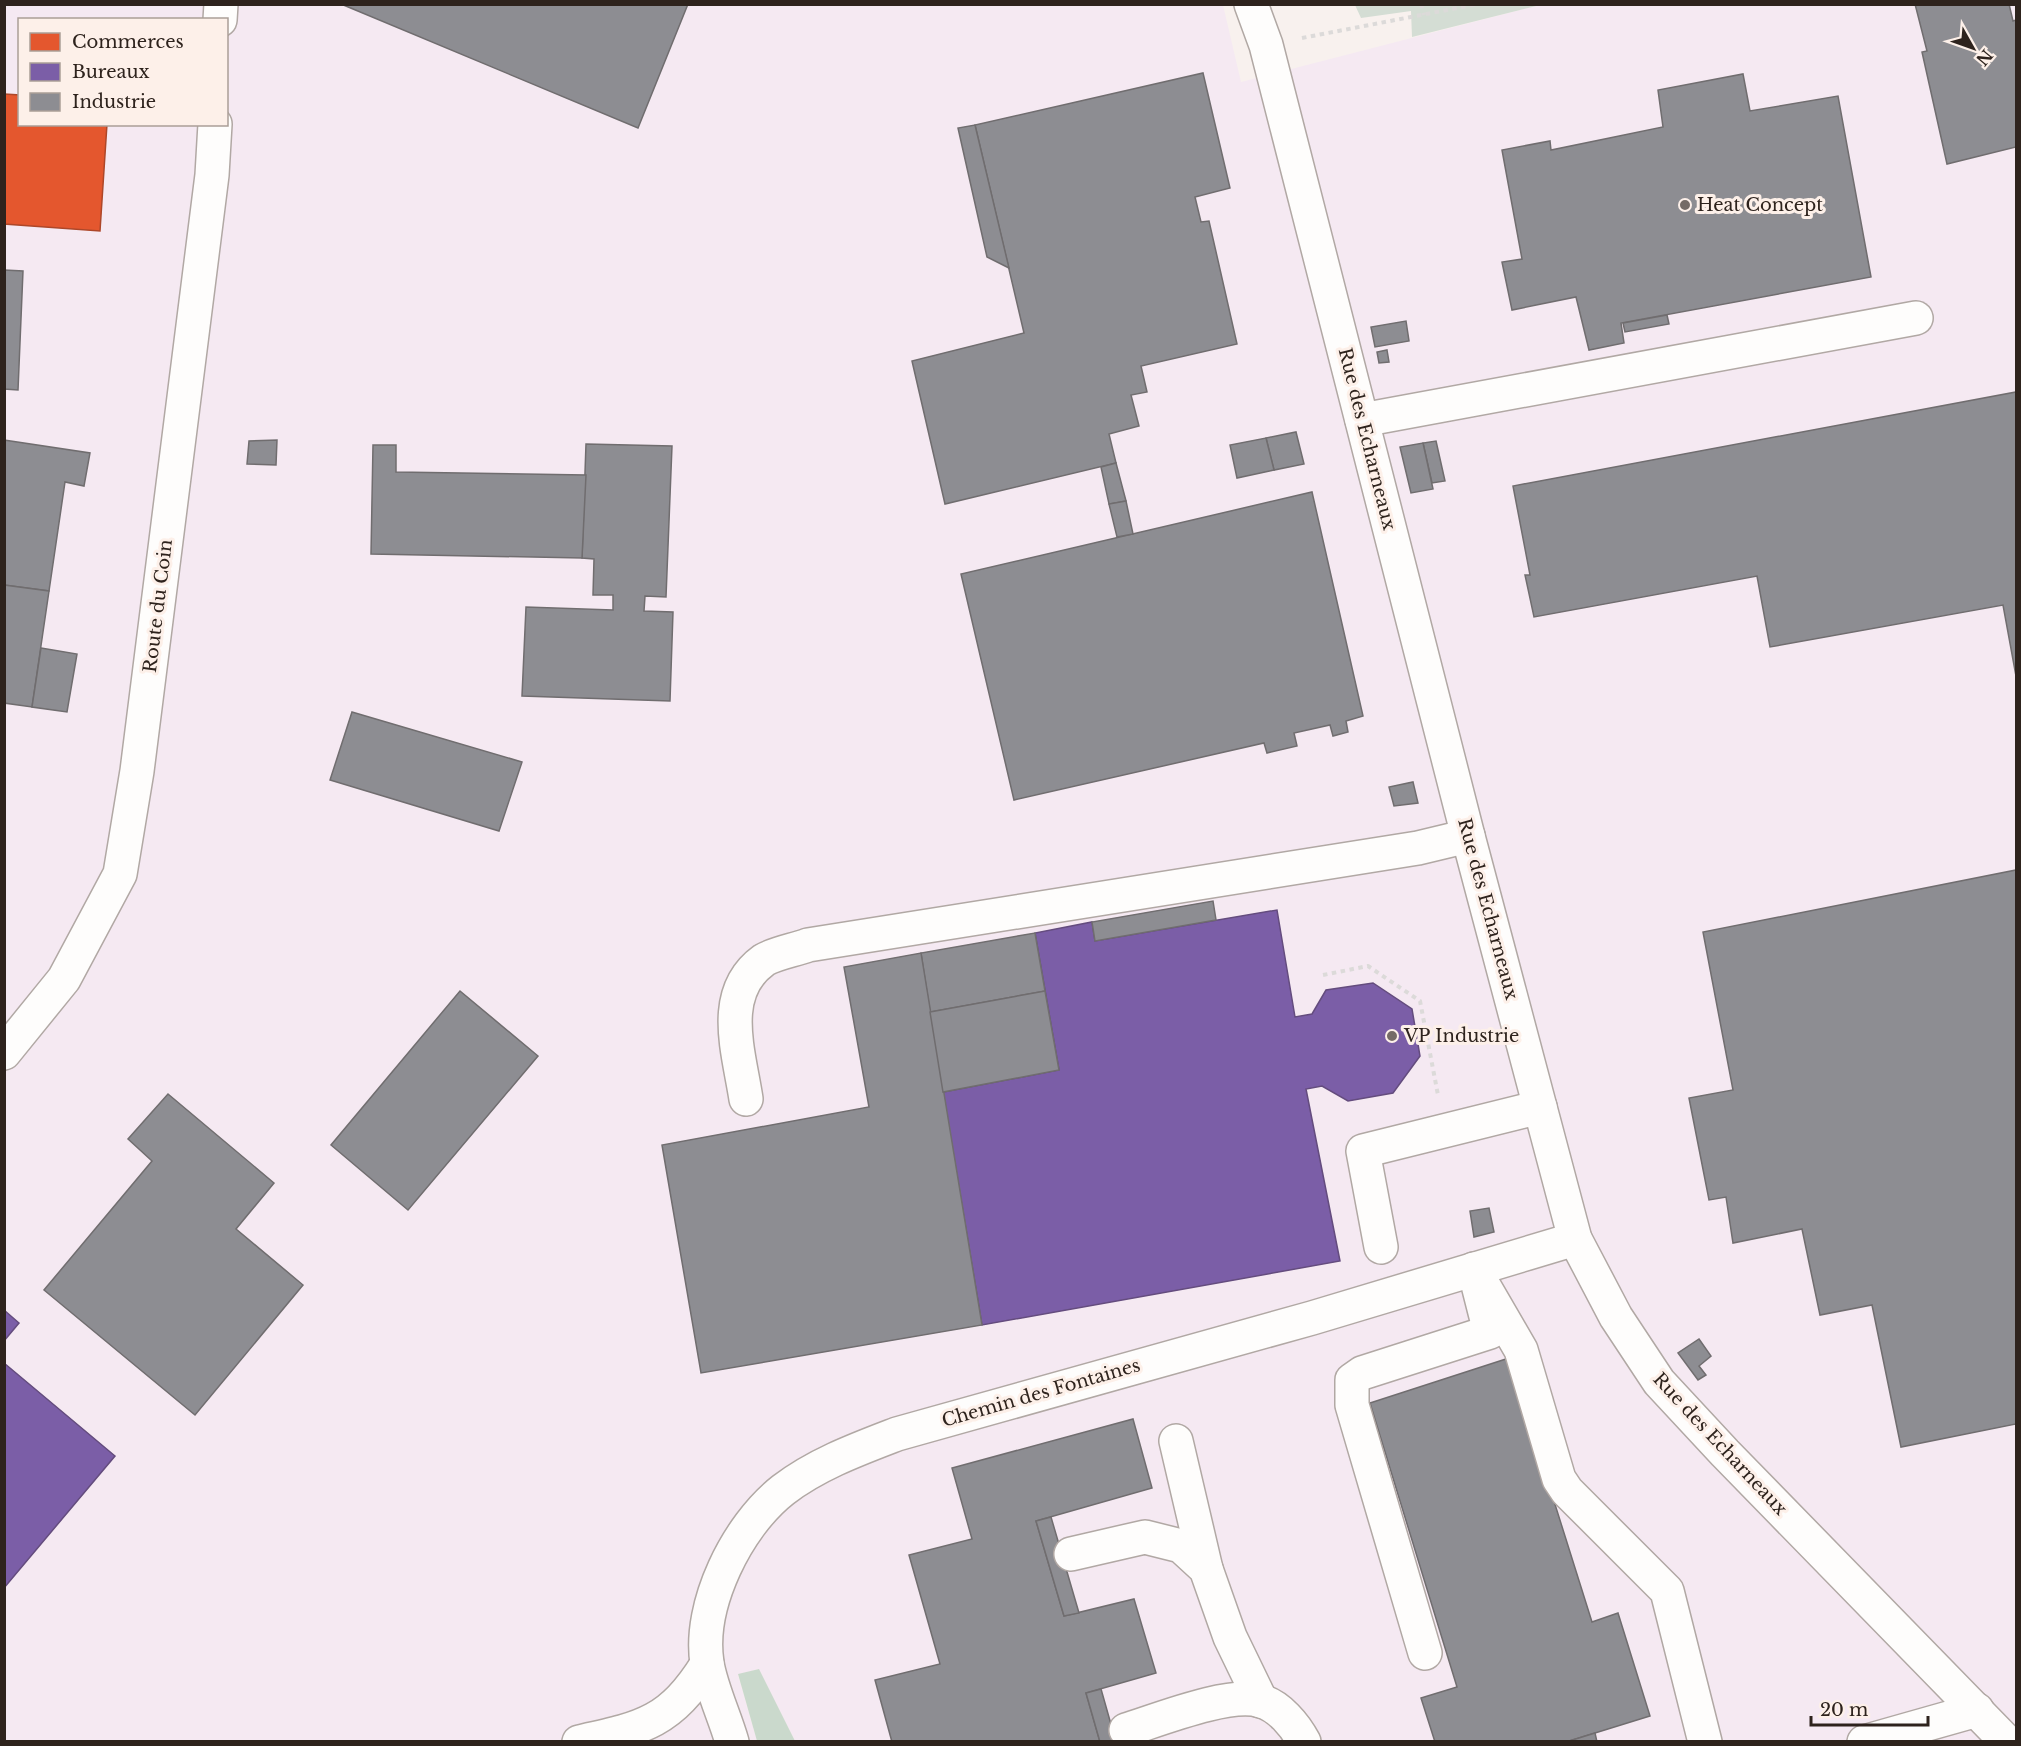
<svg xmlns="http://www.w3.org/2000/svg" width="2021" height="1746" font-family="'Libre Baskerville',serif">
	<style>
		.industrial { fill: #f5e9f2; fill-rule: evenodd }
		.green { fill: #d4ddd4 }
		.forest { fill: #cad9cc }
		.shops { fill: #e4572e; stroke: #ad4729; stroke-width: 1.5 }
		.offices { fill: #7b5ea7; stroke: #644c7e; stroke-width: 1.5 }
		.industry { fill: #8d8d92; stroke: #706d6f; stroke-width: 1.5 }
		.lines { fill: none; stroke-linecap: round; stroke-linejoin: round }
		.minor-casing { stroke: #b1a8a4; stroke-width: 36 }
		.major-casing { stroke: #b1a8a4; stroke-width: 36 }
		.path { stroke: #dcdad9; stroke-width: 4; stroke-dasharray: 4.5 4.5; stroke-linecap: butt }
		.minor { stroke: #fefdfc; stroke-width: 33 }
		.major { stroke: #fefdfc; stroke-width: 33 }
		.poi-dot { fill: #756b66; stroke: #fdf0e9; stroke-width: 2 }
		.labels { text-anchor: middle; stroke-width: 6; stroke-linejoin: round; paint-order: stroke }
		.poi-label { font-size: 18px; fill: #2e231d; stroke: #fdf0e9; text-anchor: start }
		.street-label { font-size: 18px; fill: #2e231d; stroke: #fdf0e9 }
	</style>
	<rect width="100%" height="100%" fill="#f8f1ee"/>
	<path class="industrial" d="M 5,5 L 1223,5 L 1241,82 L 1540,5 L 2016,5 L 2016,1741 L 795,1741 L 758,1669 L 738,1675 L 757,1741 L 5,1742 ZM 20,20 L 226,20 L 226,124 L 20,124 Z"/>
	<polygon class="green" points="1355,5 1355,4 1540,5 1412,37 1411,11 1361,18"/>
	<polygon class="forest" points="759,1669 795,1741 757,1741 738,1674"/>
	<polygon class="shops" points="4,94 20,95 20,124 107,124 100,231 4,224"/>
	<g class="offices">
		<polygon points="1277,910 1295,1017 1312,1014 1326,990 1373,983 1412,1009 1420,1056 1393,1093 1348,1101 1322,1086 1306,1089 1340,1261 982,1325 943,1092 1059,1070 1035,933 1092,922 1095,941"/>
		<polygon points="4,1310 19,1323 4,1341"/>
		<polygon points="4,1363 115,1456 4,1588"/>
	</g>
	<g class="industry">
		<polygon points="341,4 688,4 638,128"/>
		<polygon points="1915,4 2009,4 2013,21 2016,20 2016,147 1947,164 1922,52 1927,51"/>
		<polygon points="1203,73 1230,188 1195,197 1201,222 1209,221 1237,344 1141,366 1147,392 1131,395 1139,426 1109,434 1116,463 945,504 912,361 1024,333 975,125"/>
		<polygon points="1743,74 1750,111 1838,96 1871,277 1621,323 1624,343 1589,350 1576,297 1512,310 1502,262 1522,259 1502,150 1550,141 1551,150 1663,127 1658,90"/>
		<polygon points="975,125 1009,268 987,257 958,128"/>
		<polygon points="4,270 23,271 18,390 4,389"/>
		<polygon points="1667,315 1669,324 1625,332 1623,323"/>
		<polygon points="1406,321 1409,341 1375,347 1371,327"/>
		<polygon points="1387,350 1389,362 1379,363 1377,352"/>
		<polygon points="2016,392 2016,676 2003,605 1770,647 1757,576 1534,617 1525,575 1530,575 1513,486"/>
		<polygon points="1296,432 1304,464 1274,470 1266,438"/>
		<polygon points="1266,438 1274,470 1237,478 1230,445"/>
		<polygon points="4,440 90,453 84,486 65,482 49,591 4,585"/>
		<polygon points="277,440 276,465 247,464 249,441"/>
		<polygon points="1436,441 1445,481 1432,483 1423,443"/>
		<polygon points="1423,443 1433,489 1411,493 1400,447"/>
		<polygon points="586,444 672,446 666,597 645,596 644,611 673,612 670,701 522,696 526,607 613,610 613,595 593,595 594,559 582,558"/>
		<polygon points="373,445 396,445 396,472 586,475 582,558 371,554"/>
		<polygon points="1116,463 1126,501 1109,504 1101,467"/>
		<polygon points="1312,492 1363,716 1346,721 1348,732 1333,736 1330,725 1294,733 1297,746 1267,753 1264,743 1014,800 961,574"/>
		<polygon points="1126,501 1133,534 1117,537 1109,504"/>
		<polygon points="4,585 49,591 32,707 4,703"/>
		<polygon points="41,648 77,654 67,712 32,707"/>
		<polygon points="352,712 522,762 499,831 330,780"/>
		<polygon points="1413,782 1418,803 1394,806 1389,787"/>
		<polygon points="2016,870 2016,1424 1901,1447 1872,1305 1820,1315 1802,1229 1733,1243 1726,1197 1709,1200 1689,1098 1733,1090 1703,932"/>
		<polygon points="1213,901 1216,920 1095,941 1092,922"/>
		<polygon points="1035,933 1045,991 930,1012 921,953"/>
		<polygon points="921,953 982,1325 701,1373 662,1145 869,1107 844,967"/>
		<polygon points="460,991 538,1056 408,1210 331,1145"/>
		<polygon points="1045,991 1059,1070 943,1092 930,1012"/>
		<polygon points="168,1094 274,1183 236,1229 303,1285 195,1415 44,1290 152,1161 128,1139"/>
		<polygon points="1489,1208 1494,1232 1474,1237 1470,1211"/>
		<polygon points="1699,1339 1711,1356 1699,1366 1706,1375 1698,1380 1678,1353"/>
		<polygon points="1509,1358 1592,1622 1618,1613 1650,1716 1566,1742 1435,1742 1421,1698 1457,1687 1370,1403"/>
		<polygon points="1133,1419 1152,1488 1036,1521 1064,1616 1134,1599 1156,1673 1086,1693 1100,1742 892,1742 875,1680 940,1664 909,1555 972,1539 952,1468"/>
		<polygon points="1051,1517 1079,1613 1064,1616 1036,1521"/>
		<polygon points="1101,1689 1116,1742 1100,1742 1086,1693"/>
		<polygon points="1595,1733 1597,1742 1566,1742"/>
	</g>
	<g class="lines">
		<g class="minor-casing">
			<g id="minor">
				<polyline points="1251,4 1266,45 1468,836 1575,1239 1616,1317 1659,1382 1725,1453 2007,1742"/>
				<polyline points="1362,420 1916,318"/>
				<path d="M 746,1099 C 739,1052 718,993 764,960 C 776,953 795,950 808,945 L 1418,848 L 1468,836"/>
				<polyline points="1381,1247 1363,1151 1540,1107"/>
				<polyline points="1176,1441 1206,1569"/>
				<polyline points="1071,1554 1145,1537 1181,1546 1206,1569 1230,1637 1261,1701"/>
				<polyline points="1425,1653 1352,1405 1352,1380 1362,1373 1490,1332 1474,1269 1521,1350 1559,1479 1567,1491 1667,1591 1705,1742"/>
				<path d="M 1126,1730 C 1158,1720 1230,1691 1261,1701 C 1279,1706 1295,1725 1304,1742"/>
				<path d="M 579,1742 C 643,1728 670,1723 707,1664"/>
				<path d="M 732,1742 C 725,1717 711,1688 707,1663 C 698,1605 737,1526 783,1490 C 817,1464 858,1449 897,1434 L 1312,1318 L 1575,1239"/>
				<polyline points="1864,1742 1977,1710"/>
			</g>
		</g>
		<g class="major-casing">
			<g id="major">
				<polyline points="220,20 221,4"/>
				<polyline points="4,1053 64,979 120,874 137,771 212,175 215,124"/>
			</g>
		</g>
		<g class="path">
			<polyline points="1421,4 1424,15"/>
			<polyline points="1302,38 1478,4"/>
			<polyline points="1323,975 1368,966 1420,1001 1438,1095"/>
		</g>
		<use href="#minor" class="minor"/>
		<use href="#major" class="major"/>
	</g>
	<g class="poi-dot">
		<circle cx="1685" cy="205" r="6"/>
		<circle cx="1392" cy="1036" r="6"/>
	</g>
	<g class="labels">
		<g class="poi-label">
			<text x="1697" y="211">Heat Concept</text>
			<text x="1404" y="1042">VP Industrie</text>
		</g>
		<g class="street-label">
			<text transform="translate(1367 439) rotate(76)" y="6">Rue des Echarneaux</text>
			<text transform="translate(158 606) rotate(-83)" y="6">Route du Coin</text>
			<text transform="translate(1488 909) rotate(75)" y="6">Rue des Echarneaux</text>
			<text transform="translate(1041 1393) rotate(-16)" y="6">Chemin des Fontaines</text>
			<text transform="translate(1720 1444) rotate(47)" y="6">Rue des Echarneaux</text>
		</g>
	</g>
	<rect width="2021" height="1746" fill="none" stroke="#2e231d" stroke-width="12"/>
	<rect x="18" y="18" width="210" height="108" fill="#fdf0e9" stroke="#aa9e97" stroke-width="1.5"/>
	<rect x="30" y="33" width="30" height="18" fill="#e4572e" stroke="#aa9e97" stroke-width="1.5"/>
	<text x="72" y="48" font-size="18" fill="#2e231d">Commerces</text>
	<rect x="30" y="63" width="30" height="18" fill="#7b5ea7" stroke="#aa9e97" stroke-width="1.5"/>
	<text x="72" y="78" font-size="18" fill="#2e231d">Bureaux</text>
	<rect x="30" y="93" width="30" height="18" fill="#8d8d92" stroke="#aa9e97" stroke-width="1.5"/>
	<text x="72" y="108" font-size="18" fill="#2e231d">Industrie</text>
	<g transform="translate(1973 48) rotate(130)" stroke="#fdf0e9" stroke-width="4.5" paint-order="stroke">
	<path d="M0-4.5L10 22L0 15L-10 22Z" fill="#2e231d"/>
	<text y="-9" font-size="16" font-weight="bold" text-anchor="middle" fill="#2e231d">N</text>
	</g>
	<path d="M1811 1716v9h117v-9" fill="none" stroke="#2e231d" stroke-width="3"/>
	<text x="1820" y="1716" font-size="18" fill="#2e231d" stroke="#fdf0e9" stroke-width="4.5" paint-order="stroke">20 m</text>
</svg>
